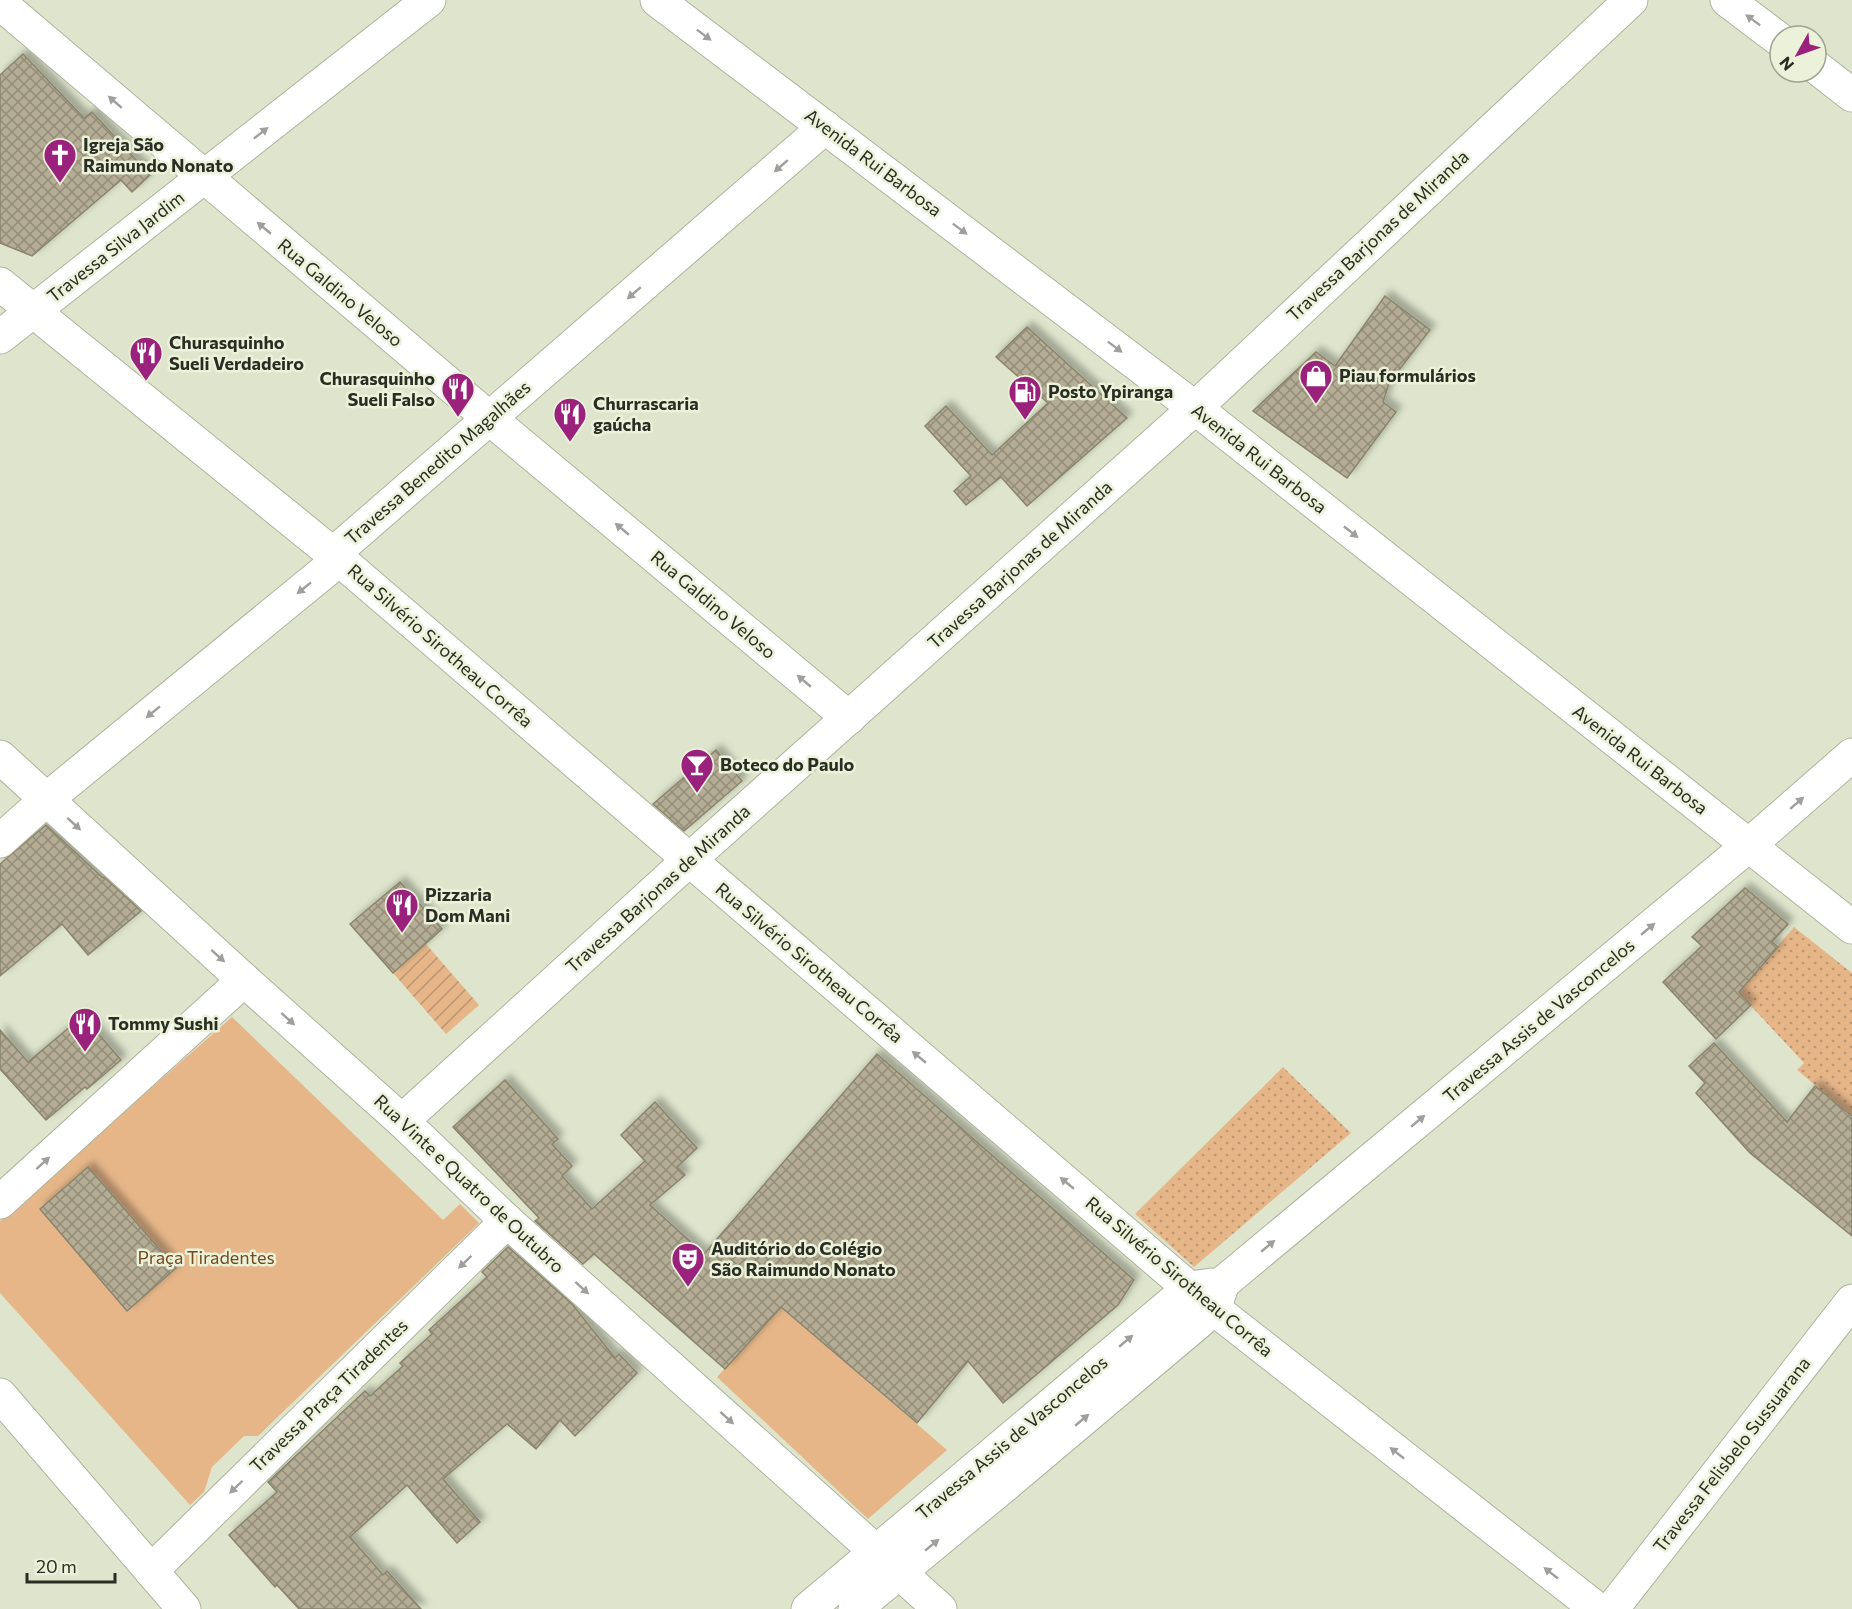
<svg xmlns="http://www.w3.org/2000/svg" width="1852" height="1609" font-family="Commissioner,sans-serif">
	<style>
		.grass { fill: url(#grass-dots) }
		.park { fill: #e6b689 }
		.garden { fill: url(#garden-furrows) }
		.building { fill: url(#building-cross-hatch); stroke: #8b846d; stroke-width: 1.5; filter: url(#shadow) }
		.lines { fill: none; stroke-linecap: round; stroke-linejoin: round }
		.minor-casing { stroke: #adb49c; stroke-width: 35 }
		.major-casing { stroke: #adb49c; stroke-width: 35 }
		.minor { stroke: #fff; stroke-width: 33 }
		.major { stroke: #fff; stroke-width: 33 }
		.oneway { fill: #9fa09c }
		.labels { text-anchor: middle; stroke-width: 5; stroke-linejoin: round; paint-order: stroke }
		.poi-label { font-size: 18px; font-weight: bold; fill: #2a2d23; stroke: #ebf2d9; text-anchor: start }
		.street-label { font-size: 18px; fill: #2a2d23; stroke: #ebf2d9 }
		.park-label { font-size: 18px; fill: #744b1f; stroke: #ebf2d9 }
	</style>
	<defs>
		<pattern id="grass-dots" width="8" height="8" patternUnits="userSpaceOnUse" patternTransform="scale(1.5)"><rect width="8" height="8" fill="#e6b689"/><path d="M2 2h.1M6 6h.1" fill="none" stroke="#bb9470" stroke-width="1.8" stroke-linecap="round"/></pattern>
		<pattern id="garden-furrows" width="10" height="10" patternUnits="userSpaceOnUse" patternTransform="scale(1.5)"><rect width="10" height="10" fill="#e6b689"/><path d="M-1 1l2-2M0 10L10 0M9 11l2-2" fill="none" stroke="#bb9470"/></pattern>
		<pattern id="building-cross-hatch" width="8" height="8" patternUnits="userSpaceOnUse" patternTransform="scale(1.5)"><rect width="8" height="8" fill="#b4ac94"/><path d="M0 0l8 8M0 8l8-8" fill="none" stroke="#938c78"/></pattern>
		<filter id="shadow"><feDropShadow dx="5.5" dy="-5.5" stdDeviation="3" flood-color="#0004"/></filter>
	</defs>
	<rect width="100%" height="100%" fill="#dee5cc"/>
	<g class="grass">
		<polygon points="1794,927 1852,973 1852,1116 1797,1070 1804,1063 1738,992"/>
		<polygon points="1283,1067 1351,1133 1194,1267 1135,1214"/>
	</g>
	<g class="park">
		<polygon points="232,1017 443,1220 460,1204 479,1223 258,1436 244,1436 212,1467 204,1492 190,1505 0,1293 0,1221"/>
		<polygon points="781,1307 947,1450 868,1519 717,1377"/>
	</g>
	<polygon class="garden" points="426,944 479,1005 446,1034 393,973"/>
	<g class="building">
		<polygon points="23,54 84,118 92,112 150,175 132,192 121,180 32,256 0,243 0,75"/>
		<polygon points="1385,296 1430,330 1389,383 1383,402 1396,412 1347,478 1253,411 1316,352 1335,366"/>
		<polygon points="1027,327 1127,418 1027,506 1001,477 966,505 954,491 971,476 925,426 946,406 992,455 1048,403 996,357"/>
		<polygon points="716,750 742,781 684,831 653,804"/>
		<polygon points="46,825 103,878 104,877 141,911 88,955 62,924 0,976 0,864"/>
		<polygon points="400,882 442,929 393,973 350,924"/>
		<polygon points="1745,888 1788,924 1772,942 1778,947 1739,992 1751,1005 1716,1039 1663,982 1702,946 1692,937"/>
		<polygon points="83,1016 121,1060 87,1089 85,1087 46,1120 0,1069 0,1030 28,1062"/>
		<polygon points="1714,1043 1787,1122 1815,1086 1852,1116 1852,1236 1750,1153 1696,1093 1705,1083 1689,1066"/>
		<polygon points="877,1054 1134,1280 1118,1305 1003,1403 968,1361 917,1423 781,1307 725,1369 594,1254 583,1264 535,1221 539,1218 453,1127 505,1080 558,1139 552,1144 572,1166 562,1176 592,1209 645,1161 621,1135 655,1102 697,1148 677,1167 685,1175 650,1205 704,1254"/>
		<polygon points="88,1167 176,1268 127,1311 40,1209"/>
		<polygon points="508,1247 572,1304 615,1358 619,1354 637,1373 575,1436 560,1420 536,1449 507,1424 443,1479 480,1522 457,1543 407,1485 350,1537 383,1575 387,1571 421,1609 299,1609 277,1585 275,1587 229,1535 277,1492 268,1482 365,1391 370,1396 403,1366 400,1363 432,1334 429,1330 487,1277 482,1272"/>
	</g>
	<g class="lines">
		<g class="minor-casing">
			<g id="minor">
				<polyline points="0,3 489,418 849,718"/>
				<polyline points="0,284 333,554 1204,1301 1597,1609"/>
				<polyline points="0,337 429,0"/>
				<polyline points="0,757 244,980 402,1121 507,1221 940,1609"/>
				<polyline points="0,841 47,799 335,563 333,554 825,127"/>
				<polyline points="402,1121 689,860 1195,408"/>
				<polyline points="0,1202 244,980"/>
				<polyline points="0,1395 184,1609"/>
				<polyline points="151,1571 507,1221"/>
				<polyline points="808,1609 1190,1288 1212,1285"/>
				<polyline points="855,1609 1005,1485 1214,1309 1223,1283 1748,846 1852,755"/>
				<polyline points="1612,1609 1852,1301"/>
			</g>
		</g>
		<g class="major-casing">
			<g id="major">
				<polyline points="657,0 1195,408 1852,927"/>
				<polyline points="1727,0 1780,40"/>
				<polyline points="1816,67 1852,95"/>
				<polyline points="1195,408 1631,0"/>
			</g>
		</g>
		<use href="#minor" class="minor"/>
		<use href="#major" class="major"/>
	</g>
	<defs><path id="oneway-solid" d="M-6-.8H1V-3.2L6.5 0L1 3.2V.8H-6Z" transform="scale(1.5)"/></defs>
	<g class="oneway">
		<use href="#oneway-solid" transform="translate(1753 20) rotate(-143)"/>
		<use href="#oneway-solid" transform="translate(704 35) rotate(37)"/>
		<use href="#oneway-solid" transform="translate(115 102) rotate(-139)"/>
		<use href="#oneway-solid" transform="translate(261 133) rotate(-38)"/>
		<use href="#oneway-solid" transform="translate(781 166) rotate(139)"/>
		<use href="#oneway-solid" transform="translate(264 228) rotate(-140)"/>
		<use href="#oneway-solid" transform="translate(960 229) rotate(37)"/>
		<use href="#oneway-solid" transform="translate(634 293) rotate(139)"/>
		<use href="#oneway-solid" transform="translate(1115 347) rotate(37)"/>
		<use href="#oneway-solid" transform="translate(622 529) rotate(-140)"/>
		<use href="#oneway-solid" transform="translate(1351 532) rotate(38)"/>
		<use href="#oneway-solid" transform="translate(304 588) rotate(141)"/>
		<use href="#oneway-solid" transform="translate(804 681) rotate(-140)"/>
		<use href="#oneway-solid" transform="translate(153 712) rotate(141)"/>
		<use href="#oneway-solid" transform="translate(1797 803) rotate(-41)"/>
		<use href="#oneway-solid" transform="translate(74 824) rotate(42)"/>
		<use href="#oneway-solid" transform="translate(1648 929) rotate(-40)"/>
		<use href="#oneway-solid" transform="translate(218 956) rotate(42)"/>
		<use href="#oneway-solid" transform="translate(288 1019) rotate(42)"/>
		<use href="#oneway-solid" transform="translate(919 1057) rotate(-140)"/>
		<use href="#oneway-solid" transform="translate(1418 1121) rotate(-40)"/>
		<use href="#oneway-solid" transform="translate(43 1163) rotate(-42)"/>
		<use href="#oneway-solid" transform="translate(1067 1183) rotate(-140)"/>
		<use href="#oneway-solid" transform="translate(1268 1246) rotate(-40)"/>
		<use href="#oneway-solid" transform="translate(465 1262) rotate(136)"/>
		<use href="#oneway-solid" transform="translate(582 1288) rotate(42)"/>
		<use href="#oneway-solid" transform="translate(1126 1341) rotate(-40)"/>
		<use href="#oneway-solid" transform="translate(727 1418) rotate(42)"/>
		<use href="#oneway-solid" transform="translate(1082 1420) rotate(-40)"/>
		<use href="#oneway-solid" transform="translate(1397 1453) rotate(-142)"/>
		<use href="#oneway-solid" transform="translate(236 1487) rotate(136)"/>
		<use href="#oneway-solid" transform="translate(932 1545) rotate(-39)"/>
		<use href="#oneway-solid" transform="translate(1551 1573) rotate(-142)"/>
	</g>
	<defs>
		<g id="church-pin" transform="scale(1.725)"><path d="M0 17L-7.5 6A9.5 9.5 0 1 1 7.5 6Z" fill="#9a227c" stroke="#ebf2d9"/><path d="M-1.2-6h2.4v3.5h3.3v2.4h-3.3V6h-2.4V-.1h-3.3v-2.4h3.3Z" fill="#fff"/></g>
		<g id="restaurant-pin" transform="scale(1.725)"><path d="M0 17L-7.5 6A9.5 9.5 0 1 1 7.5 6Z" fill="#9a227c" stroke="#ebf2d9"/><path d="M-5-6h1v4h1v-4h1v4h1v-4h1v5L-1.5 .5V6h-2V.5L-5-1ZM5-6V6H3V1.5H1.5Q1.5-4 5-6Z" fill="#fff"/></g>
		<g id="shop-pin" transform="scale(1.725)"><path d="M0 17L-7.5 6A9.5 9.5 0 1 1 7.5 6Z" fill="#9a227c" stroke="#ebf2d9"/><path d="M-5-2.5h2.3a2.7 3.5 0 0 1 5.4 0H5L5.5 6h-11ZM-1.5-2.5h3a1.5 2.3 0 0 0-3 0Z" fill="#fff"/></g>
		<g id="fuel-pin" transform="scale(1.725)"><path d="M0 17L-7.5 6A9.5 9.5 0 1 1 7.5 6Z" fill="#9a227c" stroke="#ebf2d9"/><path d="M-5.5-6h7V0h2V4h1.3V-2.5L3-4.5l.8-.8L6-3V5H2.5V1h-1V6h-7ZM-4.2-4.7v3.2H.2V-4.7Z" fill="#fff"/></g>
		<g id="bar-pin" transform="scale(1.725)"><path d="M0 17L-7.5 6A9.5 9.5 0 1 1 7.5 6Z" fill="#9a227c" stroke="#ebf2d9"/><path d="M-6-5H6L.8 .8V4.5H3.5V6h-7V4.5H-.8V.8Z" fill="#fff"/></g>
		<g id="theatre-pin" transform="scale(1.725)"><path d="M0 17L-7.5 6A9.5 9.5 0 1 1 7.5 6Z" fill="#9a227c" stroke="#ebf2d9"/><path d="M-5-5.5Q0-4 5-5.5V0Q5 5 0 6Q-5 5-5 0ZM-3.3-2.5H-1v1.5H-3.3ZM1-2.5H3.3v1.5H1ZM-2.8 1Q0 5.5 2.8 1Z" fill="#fff"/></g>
	</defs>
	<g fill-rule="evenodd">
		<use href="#church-pin" x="60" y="155"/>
		<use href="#restaurant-pin" x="146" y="353"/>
		<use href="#shop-pin" x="1316" y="376"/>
		<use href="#restaurant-pin" x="458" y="389"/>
		<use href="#fuel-pin" x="1025" y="392"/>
		<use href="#restaurant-pin" x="570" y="414"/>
		<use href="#bar-pin" x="697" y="765"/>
		<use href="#restaurant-pin" x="402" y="905"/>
		<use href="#restaurant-pin" x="85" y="1024"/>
		<use href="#theatre-pin" x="688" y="1259"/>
	</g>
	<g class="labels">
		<g class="poi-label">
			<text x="83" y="151">Igreja São<tspan x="83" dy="21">Raimundo Nonato</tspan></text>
			<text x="169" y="349">Churasquinho<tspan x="169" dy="21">Sueli Verdadeiro</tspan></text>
			<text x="1339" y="382">Piau formulários</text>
			<text x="435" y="385" text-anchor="end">Churasquinho<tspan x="435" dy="21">Sueli Falso</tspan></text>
			<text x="1048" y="398">Posto Ypiranga</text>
			<text x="593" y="410">Churrascaria<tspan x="593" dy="21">gaúcha</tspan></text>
			<text x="720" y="771">Boteco do Paulo</text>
			<text x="425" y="901">Pizzaria<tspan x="425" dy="21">Dom Mani</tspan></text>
			<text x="108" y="1030">Tommy Sushi</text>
			<text x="711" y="1255">Auditório do Colégio<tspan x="711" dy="21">São Raimundo Nonato</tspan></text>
		</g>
		<g class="street-label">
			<text transform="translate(873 163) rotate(37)" y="6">Avenida Rui Barbosa</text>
			<text transform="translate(1378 236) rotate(-43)" y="6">Travessa Barjonas de Miranda</text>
			<text transform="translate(116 247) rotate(-38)" y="6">Travessa Silva Jardim</text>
			<text transform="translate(340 293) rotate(40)" y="6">Rua Galdino Veloso</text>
			<text transform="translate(1259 459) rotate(38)" y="6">Avenida Rui Barbosa</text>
			<text transform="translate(438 463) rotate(-41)" y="6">Travessa Benedito Magalhães</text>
			<text transform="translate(1020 565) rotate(-42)" y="6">Travessa Barjonas de Miranda</text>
			<text transform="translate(713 605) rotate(40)" y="6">Rua Galdino Veloso</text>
			<text transform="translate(440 646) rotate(41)" y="6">Rua Silvério Sirotheau Corrêa</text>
			<text transform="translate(1640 760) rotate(38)" y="6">Avenida Rui Barbosa</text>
			<text transform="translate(658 889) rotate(-42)" y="6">Travessa Barjonas de Miranda</text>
			<text transform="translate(809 963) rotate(40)" y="6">Rua Silvério Sirotheau Corrêa</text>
			<text transform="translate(1539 1021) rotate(-40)" y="6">Travessa Assis de Vasconcelos</text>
			<text transform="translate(469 1184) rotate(43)" y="6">Rua Vinte e Quatro de Outubro</text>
			<text transform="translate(1179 1277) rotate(40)" y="6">Rua Silvério Sirotheau Corrêa</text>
			<text transform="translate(329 1396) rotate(-44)" y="6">Travessa Praça Tiradentes</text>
			<text transform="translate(1012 1438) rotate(-40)" y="6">Travessa Assis de Vasconcelos</text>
			<text transform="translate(1732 1455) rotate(-52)" y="6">Travessa Felisbelo Sussuarana</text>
		</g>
		<g class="park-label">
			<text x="206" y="1264">Praça Tiradentes</text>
		</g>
	</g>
	<g transform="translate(1798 54) rotate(230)"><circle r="28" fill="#ebf2d9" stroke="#9ea390" stroke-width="1.5"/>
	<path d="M0-4.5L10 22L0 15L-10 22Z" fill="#9a227c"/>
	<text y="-9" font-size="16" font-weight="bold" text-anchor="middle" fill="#2a2d23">N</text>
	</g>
	<path d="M27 1573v9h88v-9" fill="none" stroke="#2a2d23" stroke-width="3"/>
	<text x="36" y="1573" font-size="18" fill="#2a2d23" stroke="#ebf2d9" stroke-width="4.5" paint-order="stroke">20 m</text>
</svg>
